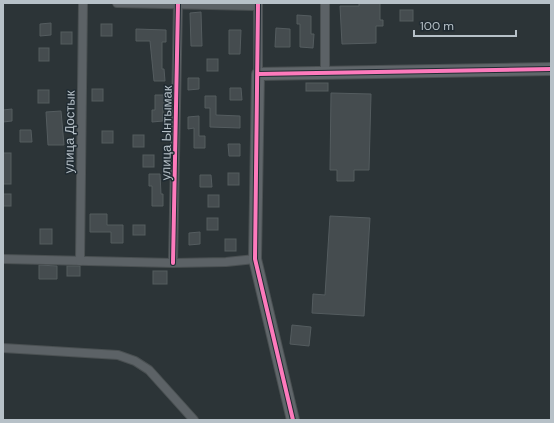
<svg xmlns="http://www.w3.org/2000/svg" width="554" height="423" font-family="'DM Sans',sans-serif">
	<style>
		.building { fill: #454c4f; stroke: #545c5f }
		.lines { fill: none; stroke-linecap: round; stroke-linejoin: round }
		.street-casing { stroke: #4a5052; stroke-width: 10 }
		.secondary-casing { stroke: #4a5052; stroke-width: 14 }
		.street { stroke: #5c6266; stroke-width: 8 }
		.secondary { stroke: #60666a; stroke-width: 12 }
		.cycleway-casing { stroke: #202b32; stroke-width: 6 }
		.cycleway { stroke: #fd7abc; stroke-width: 4 }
		.labels { text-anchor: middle; stroke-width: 3; stroke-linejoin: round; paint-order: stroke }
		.street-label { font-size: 13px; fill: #b7c1c8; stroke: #202b32 }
	</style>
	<rect width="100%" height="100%" fill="#2c3437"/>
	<g class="building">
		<polygon points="359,3 380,3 380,20 383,20 383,26 376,26 376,43 342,44 340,6 359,6"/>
		<rect x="400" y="10" width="13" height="11"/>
		<polygon points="201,12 202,46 191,46 190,13"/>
		<polygon points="297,15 311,16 311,34 314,34 313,48 300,47 300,24 297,24"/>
		<polygon points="51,23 51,35 40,36 40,24"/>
		<rect x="101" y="24" width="11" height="12"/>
		<polygon points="276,28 290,29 290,47 275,47"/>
		<polygon points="136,29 166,30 166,42 162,42 162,69 164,69 165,81 154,81 150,41 136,41"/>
		<polygon points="229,30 241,30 240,54 229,54"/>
		<rect x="61" y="32" width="11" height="12"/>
		<rect x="39" y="48" width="10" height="13"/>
		<rect x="207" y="59" width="11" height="12"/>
		<polygon points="188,78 199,78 199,89 188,90"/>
		<rect x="306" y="83" width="22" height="8"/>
		<polygon points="230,88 241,88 242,100 230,100"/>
		<rect x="92" y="89" width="11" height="12"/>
		<rect x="38" y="90" width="11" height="13"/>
		<polygon points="331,93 371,94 369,170 354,170 354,181 337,181 337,170 330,170"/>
		<polygon points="155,95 166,95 166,107 163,107 163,121 152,122 152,110 155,110"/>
		<polygon points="205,96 216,96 216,115 240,116 240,128 210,127 210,108 205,108"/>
		<polygon points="12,109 12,121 3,122 3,110"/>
		<polygon points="61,111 64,145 48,145 46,112"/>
		<polygon points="199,116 199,136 205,136 205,148 194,148 194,128 188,129 188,117"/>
		<polygon points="20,130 31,130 32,142 20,142"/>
		<rect x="102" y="131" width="11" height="12"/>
		<rect x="133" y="135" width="11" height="12"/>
		<polygon points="228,144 240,144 240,156 229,156"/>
		<rect x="3" y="153" width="8" height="31"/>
		<rect x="143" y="155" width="11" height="12"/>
		<rect x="228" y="173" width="11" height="12"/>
		<polygon points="149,174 160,174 161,194 163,194 163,206 152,206 152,186 149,186"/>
		<polygon points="200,175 211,175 212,187 200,187"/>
		<rect x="3" y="194" width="8" height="12"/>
		<rect x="208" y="195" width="11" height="12"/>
		<polygon points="90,214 107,214 107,225 123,225 123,243 111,243 111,232 90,232"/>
		<polygon points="330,216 370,218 364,316 312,313 313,294 325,295"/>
		<rect x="207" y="218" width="11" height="12"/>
		<rect x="133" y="225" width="12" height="10"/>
		<rect x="40" y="229" width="12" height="15"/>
		<polygon points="200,232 200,244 189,245 189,233"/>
		<rect x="225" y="239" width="11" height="12"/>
		<polygon points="39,265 57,266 57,279 39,279"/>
		<rect x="67" y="266" width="13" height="10"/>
		<rect x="153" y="271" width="14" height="13"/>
		<polygon points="292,325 311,327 309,346 290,344"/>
	</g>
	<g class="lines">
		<g class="street-casing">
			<g id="street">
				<polyline points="117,3 258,6"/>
				<polyline points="325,73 325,3"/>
				<polyline points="258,74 258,3"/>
				<polyline points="3,259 173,263 226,262 255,259"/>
				<polyline points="80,261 83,3"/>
				<polyline points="173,263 178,3"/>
				<polyline points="3,348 118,355 135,361 149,370 194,420"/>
			</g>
		</g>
		<g class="secondary-casing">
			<polyline id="secondary" points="293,420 255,259 258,74 551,69"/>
		</g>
		<use href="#street" class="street"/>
		<use href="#secondary" class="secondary"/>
		<g class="cycleway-casing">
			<g id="cycleway">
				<polyline points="258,3 255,259 293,420"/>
				<polyline points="258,74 551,69"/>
				<polyline points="173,263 178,3"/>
			</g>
		</g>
		<use href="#cycleway" class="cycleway"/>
	</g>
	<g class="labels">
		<g class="street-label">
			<text transform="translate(69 132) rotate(-89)" y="5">улица Достык</text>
			<text transform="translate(166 133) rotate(-89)" y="5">улица Ынтымак</text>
		</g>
	</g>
	<rect width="554" height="423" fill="none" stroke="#b7c1c8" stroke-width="8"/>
	<path d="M414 30v6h102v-6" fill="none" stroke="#b7c1c8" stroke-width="2"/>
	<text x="420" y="30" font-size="12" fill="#b7c1c8" stroke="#202b32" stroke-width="3" paint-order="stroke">100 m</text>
</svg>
